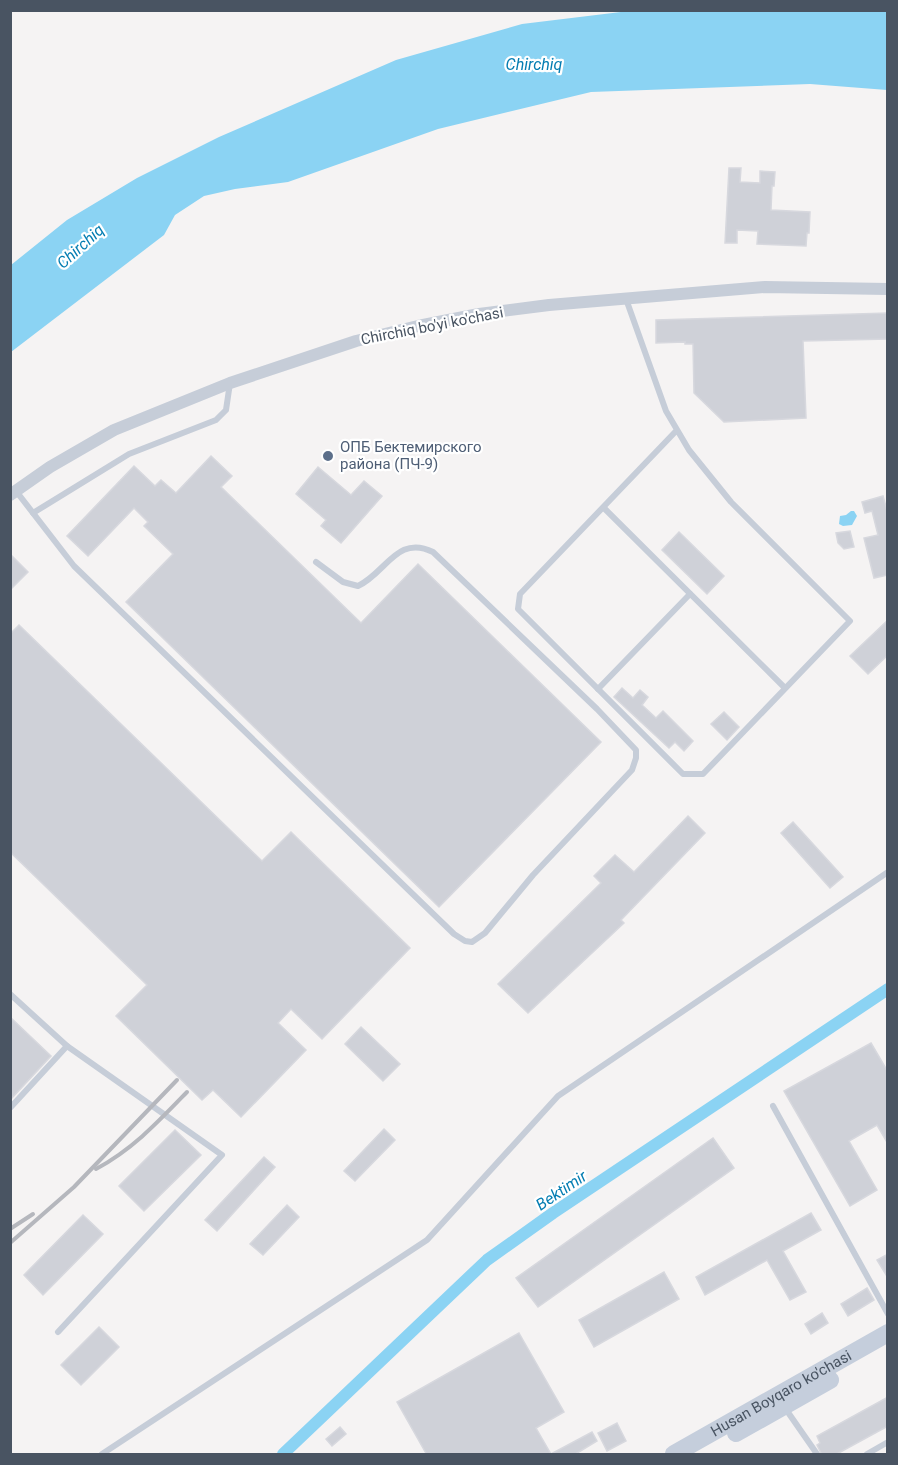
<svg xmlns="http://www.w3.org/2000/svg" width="898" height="1465" font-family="Roboto,sans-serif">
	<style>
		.water { fill: #8bd3f3 }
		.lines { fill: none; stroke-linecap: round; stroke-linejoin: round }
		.canal { stroke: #8bd3f3; stroke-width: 12 }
		.building { fill: #cfd1d8; stroke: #d7d8de; stroke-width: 1.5 }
		.service { stroke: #c6cdd8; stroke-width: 6 }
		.minor { stroke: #c6cdd8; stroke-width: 12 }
		.secondary { stroke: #c5cedc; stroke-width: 18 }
		.rail { stroke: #b5b7bd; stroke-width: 4 }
		.service-dot { fill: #5c6f8a; stroke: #fff; stroke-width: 2 }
		.labels { text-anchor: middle; stroke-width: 4.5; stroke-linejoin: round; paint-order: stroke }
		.street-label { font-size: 15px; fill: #495462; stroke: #fff }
		.service-label { font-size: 15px; fill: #4e5e75; stroke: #fff; text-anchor: start }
		.water-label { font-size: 16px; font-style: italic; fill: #047db2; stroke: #fff }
	</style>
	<rect width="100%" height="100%" fill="#f5f3f3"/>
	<g class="water">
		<polygon points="629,11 887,11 887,90 810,84 591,92 438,129 288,182 235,189 204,196 175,215 164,235 11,352 11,265 67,220 137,178 219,137 396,60 522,24"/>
		<polygon points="851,511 854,511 857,516 852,525 843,526 839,524 840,516 846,515"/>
	</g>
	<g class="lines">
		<polyline class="canal" points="283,1454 487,1260 553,1213 888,989"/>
	</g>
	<g class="building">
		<polygon points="729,168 741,168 740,182 760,183 760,171 775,172 774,186 772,186 771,210 810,212 809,233 807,233 806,246 757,244 758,231 737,230 737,243 725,243"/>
		<polygon points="888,313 888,339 803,341 806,418 724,422 694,393 693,344 685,344 685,342 656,343 656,320"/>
		<polygon points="211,456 232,476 221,487 361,623 418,564 601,742 439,907 126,602 173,554 144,526 148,522 134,508 88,556 67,536 134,466 155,486 161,480 176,493"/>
		<polygon points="318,467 351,495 364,481 382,496 341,543 321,526 326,520 296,494"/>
		<polygon points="883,496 888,514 888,575 874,578 864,538 878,535 872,511 865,513 862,502"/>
		<polygon points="850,531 854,547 844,549 838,543 836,533"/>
		<polygon points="679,532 724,576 707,594 662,550"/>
		<polygon points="10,554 28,572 10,590"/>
		<polygon points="888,620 888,655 868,674 850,656"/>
		<polygon points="19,625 262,861 291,832 410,948 322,1039 291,1009 278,1023 306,1050 241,1117 213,1090 202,1100 116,1016 147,985 10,852 10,634"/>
		<polygon points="622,688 633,698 640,690 648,697 642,705 656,718 663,711 693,741 684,751 675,742 669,748 614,697"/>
		<polygon points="724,712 739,727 727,740 711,724"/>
		<polygon points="688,816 705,833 621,920 624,923 528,1013 498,984 601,883 594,876 615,855 634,872"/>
		<polygon points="793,822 843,877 830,888 781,833"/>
		<polygon points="10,1017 51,1056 10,1100"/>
		<polygon points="361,1027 400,1064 383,1081 345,1044"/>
		<polygon points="871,1043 888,1072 888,1144 877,1125 849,1141 877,1190 850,1206 784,1091"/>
		<polygon points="384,1129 395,1140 355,1181 344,1171"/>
		<polygon points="175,1130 201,1155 144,1211 119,1186"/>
		<polygon points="713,1138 734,1168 538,1307 516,1278"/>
		<polygon points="264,1157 275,1167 217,1231 205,1220"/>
		<polygon points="287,1205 299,1217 263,1255 250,1244"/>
		<polygon points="811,1213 821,1230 783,1251 806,1292 790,1300 767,1260 705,1295 696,1277"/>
		<polygon points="83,1215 103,1234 43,1295 24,1275"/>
		<polygon points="888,1254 888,1278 877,1260"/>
		<polygon points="664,1272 679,1299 594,1347 579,1320"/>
		<polygon points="867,1288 874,1300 848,1316 841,1304"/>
		<polygon points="822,1313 828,1323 811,1334 805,1324"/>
		<polygon points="99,1327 119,1347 81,1385 61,1365"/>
		<polygon points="519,1333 564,1412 536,1428 551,1454 592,1432 597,1441 574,1455 427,1455 397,1402"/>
		<polygon points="888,1397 888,1426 835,1455 822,1455 817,1445 820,1443 817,1436"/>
		<polygon points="617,1423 626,1441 607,1451 598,1433"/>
		<polygon points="340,1427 346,1434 332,1446 326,1439"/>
	</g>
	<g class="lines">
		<g class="service">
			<polyline points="626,299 666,411 689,450 731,502 850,621 703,774 683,774 518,609 520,594 677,430"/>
			<path d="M 16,491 L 74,566 L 454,934 L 465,941 L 472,942 L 485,933 L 533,875 L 632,770 L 636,758 L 636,750 L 597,709 L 433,552 C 397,534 386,573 358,586 L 343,582 L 316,562"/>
			<polyline points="604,508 785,688"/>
			<polyline points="33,513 129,454 216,420 226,410 230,383"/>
			<polyline points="598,689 690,594"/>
			<polyline points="10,994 67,1046 222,1155 58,1332"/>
			<polyline points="773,1106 888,1314"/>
			<polyline points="10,1108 67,1046"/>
			<polyline points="785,1408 817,1454"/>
			<polyline points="102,1454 427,1240 558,1096 888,872"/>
			<polyline points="867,1454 888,1442"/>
		</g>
		<polyline class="minor" points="10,495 50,467 114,430 230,383 356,341 418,326 479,314 549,305 765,287 888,289"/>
		<g class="secondary">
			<polyline points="736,1433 830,1380"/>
			<path id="s1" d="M 674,1454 L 888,1333"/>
		</g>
		<g class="rail">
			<path d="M 96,1169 C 133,1149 158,1122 187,1092"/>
			<polyline points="10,1229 33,1214"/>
			<polyline points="10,1243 74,1187 177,1080"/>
		</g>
	</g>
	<circle class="service-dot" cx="328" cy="456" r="6"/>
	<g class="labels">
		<g class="street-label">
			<text transform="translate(432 326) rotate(-11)" y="5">Chirchiq bo'yi ko'chasi</text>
			<text dy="5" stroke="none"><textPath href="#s1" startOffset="123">Husan Boyqaro ko'chasi</textPath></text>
		</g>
		<g class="service-label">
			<text x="340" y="452">ОПБ Бектемирского<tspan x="340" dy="17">района (ПЧ-9)</tspan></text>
		</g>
		<g class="water-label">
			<text x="534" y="70">Chirchiq</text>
			<text transform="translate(80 246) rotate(-42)" y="6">Chirchiq</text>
			<text transform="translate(561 1190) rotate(-34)" y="6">Bektimir</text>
		</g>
	</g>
	<rect width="898" height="1465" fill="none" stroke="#495462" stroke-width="24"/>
</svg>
